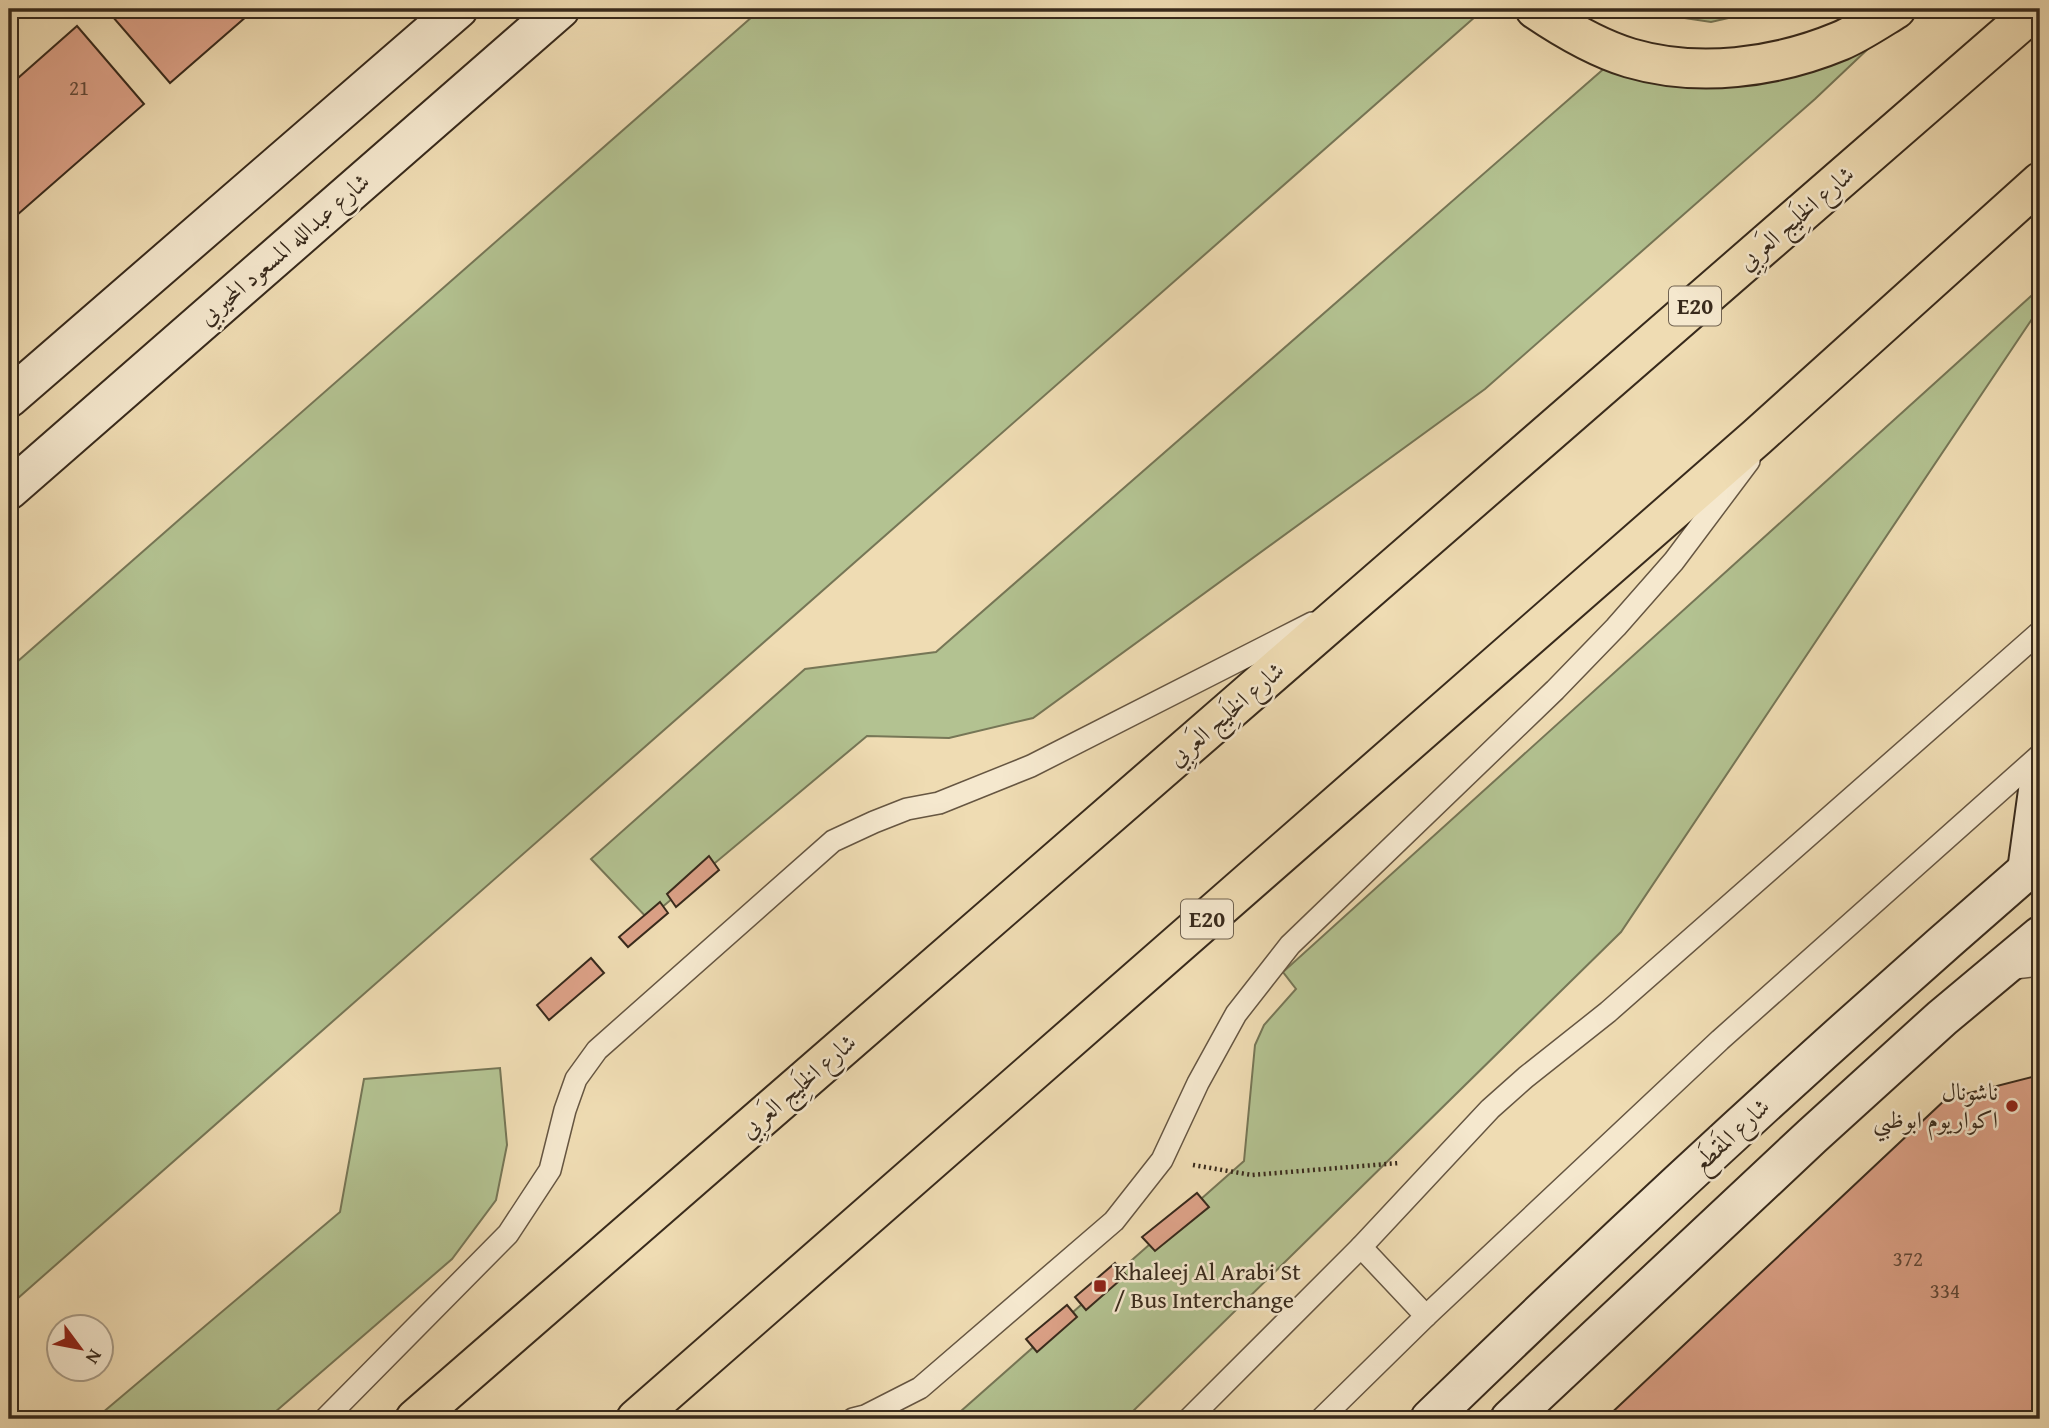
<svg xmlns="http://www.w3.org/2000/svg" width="2049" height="1428" font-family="'Gentium Book Plus',Amiri,serif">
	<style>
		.green { fill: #b3c291; stroke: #767656; stroke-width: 2 }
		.building { fill: #dca187; stroke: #382a1c; stroke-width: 2 }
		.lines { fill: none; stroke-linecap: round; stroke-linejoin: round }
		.lane-casing { stroke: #665642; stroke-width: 24 }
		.secondary-casing { stroke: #382a1c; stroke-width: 42 }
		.highway-casing { stroke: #382a1c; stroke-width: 42 }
		.path { stroke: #382a1c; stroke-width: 4.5; stroke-dasharray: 2 3.5; stroke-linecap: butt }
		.lane { stroke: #f5e8ce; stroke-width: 21 }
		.secondary { stroke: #f5e8ce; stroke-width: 38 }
		.highway { stroke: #efdcb3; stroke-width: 38 }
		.poi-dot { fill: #8f2418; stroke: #f5e8ce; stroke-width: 2.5 }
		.labels { text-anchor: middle; stroke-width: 5; stroke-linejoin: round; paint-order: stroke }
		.number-label { font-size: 21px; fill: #614837 }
		.shield { fill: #f5e8ce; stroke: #716351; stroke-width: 2 }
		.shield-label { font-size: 23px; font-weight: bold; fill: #382a1c }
		.street-label { font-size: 24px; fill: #382a1c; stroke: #f5e8ce }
		.poi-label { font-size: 24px; fill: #382a1c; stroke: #f5e8ce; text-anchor: end }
	</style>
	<rect width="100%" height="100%" fill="#efdcb3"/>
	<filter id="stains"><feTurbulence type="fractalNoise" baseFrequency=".00286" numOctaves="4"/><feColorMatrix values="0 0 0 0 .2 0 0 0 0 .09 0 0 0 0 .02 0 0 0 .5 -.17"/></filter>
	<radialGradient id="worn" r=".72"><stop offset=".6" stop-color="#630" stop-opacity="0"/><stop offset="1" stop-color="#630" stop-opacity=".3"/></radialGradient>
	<g class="green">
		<polygon points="761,9 1484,9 9,1306 9,669"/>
		<polygon points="1639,9 1768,9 1711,22 1658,14"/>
		<polygon points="1889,29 1815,99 1485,389 1033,718 949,738 867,736 648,919 591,859 805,669 936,652 1607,66"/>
		<polygon points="2040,288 2040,307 1621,932 1125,1419 952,1419 1244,1161 1255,1045 1264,1025 1296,989 1283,972"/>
		<polygon points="500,1068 507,1145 496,1200 452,1259 267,1419 95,1419 340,1212 364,1079"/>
	</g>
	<g class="building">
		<polygon points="106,9 255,9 170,83"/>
		<polygon points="77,26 144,104 9,222 9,86"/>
		<polygon points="709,856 719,870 676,907 667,894"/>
		<polygon points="660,902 668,913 628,947 619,937"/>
		<polygon points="591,958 604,973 549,1020 537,1005"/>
		<polygon points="2040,1075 2040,1419 1605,1419 1946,1099"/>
		<polygon points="1197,1193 1209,1207 1155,1251 1142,1237"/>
		<polygon points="1115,1263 1126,1275 1086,1310 1075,1297"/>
		<polygon points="1067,1305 1077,1317 1037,1352 1026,1339"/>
	</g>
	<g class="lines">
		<g class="lane-casing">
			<g id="lane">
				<polyline points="2007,969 2040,965"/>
				<polyline points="1361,1247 1426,1316"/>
				<polyline points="325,1419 508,1234 550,1170 565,1110 576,1079 597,1050 833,841 874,822 907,809 939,803 1031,766 1312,623"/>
				<polyline points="853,1419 865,1416 920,1388 1114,1221 1162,1160 1198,1083 1236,1014 1290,945 1555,690 1616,627 1674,561 1749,461"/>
				<polyline points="1189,1419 1361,1247 1490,1109 1526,1077 1608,1012 2040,632"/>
				<polyline points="1321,1419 1426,1316 1720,1040 2040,755"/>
			</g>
		</g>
		<g class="secondary-casing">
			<g id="secondary">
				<polyline points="9,398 458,9"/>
				<polyline points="9,490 560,9"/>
				<polyline points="2027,871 2040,776"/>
				<path d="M 1430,1419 C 1628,1227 1831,1040 2040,859"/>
				<polyline points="1510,1419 1812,1136 1942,1018 2040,936"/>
			</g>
		</g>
		<g class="highway-casing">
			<g id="highway">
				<path d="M 1535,9 C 1563,28 1597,48 1630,58 C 1698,78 1775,68 1840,41 C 1859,33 1878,20 1896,9"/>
				<polyline points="415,1419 2036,9"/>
				<polyline points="636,1419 1757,437 2040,182"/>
			</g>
		</g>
		<polyline class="path" points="1193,1165 1252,1175 1399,1163"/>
		<use href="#lane" class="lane"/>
		<use href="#secondary" class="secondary"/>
		<use href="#highway" class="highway"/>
	</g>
	<g class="poi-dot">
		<circle cx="2012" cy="1106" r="7"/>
		<rect x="1093" y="1279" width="14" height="14" rx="3.5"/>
	</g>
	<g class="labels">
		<g class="number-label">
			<text x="79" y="95">21</text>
			<text x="1908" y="1266">372</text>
			<text x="1945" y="1298">334</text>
		</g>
		<g class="shield">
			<rect x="1669" y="286.5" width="52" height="39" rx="5"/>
			<rect x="1181" y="899.5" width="52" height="39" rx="5"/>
		</g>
		<g class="shield-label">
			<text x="1695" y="314">E20</text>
			<text x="1207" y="927">E20</text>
		</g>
		<g class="street-label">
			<text transform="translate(1796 218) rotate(-41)" y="8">شارع الخَلِيج العَربِي</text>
			<text transform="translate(284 249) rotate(-41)" y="8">شارع عبدالله المسعود المحيربي</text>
			<text transform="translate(1226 714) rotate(-41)" y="8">شارع الخَلِيج العَربِي</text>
			<text transform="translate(798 1086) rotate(-41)" y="8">شارع الخَلِيج العَربِي</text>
			<text transform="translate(1731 1135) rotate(-43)" y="8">شارع المَقطَع</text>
		</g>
		<g class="poi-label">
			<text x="1998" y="1100">ناشونال<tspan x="1998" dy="28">اكواريوم ابوظبي</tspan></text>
			<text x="1114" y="1280" text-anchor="start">Khaleej Al Arabi St<tspan x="1114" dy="28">/ Bus Interchange</tspan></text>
		</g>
	</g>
	<rect width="2049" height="1428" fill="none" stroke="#efdcb3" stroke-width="35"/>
	<rect x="10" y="10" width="2028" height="1407" fill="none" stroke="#382a1c" stroke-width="3.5"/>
	<rect x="18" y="18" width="2014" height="1393" fill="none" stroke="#382a1c" stroke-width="2"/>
	<g transform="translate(80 1348) rotate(122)"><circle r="33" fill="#f5e8ce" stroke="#a99c87" stroke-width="2"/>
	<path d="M0-5L12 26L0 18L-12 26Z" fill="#8f2418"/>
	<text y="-10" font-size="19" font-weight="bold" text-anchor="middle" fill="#382a1c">N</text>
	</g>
	<rect width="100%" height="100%" filter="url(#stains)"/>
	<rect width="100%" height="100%" fill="url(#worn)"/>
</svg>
